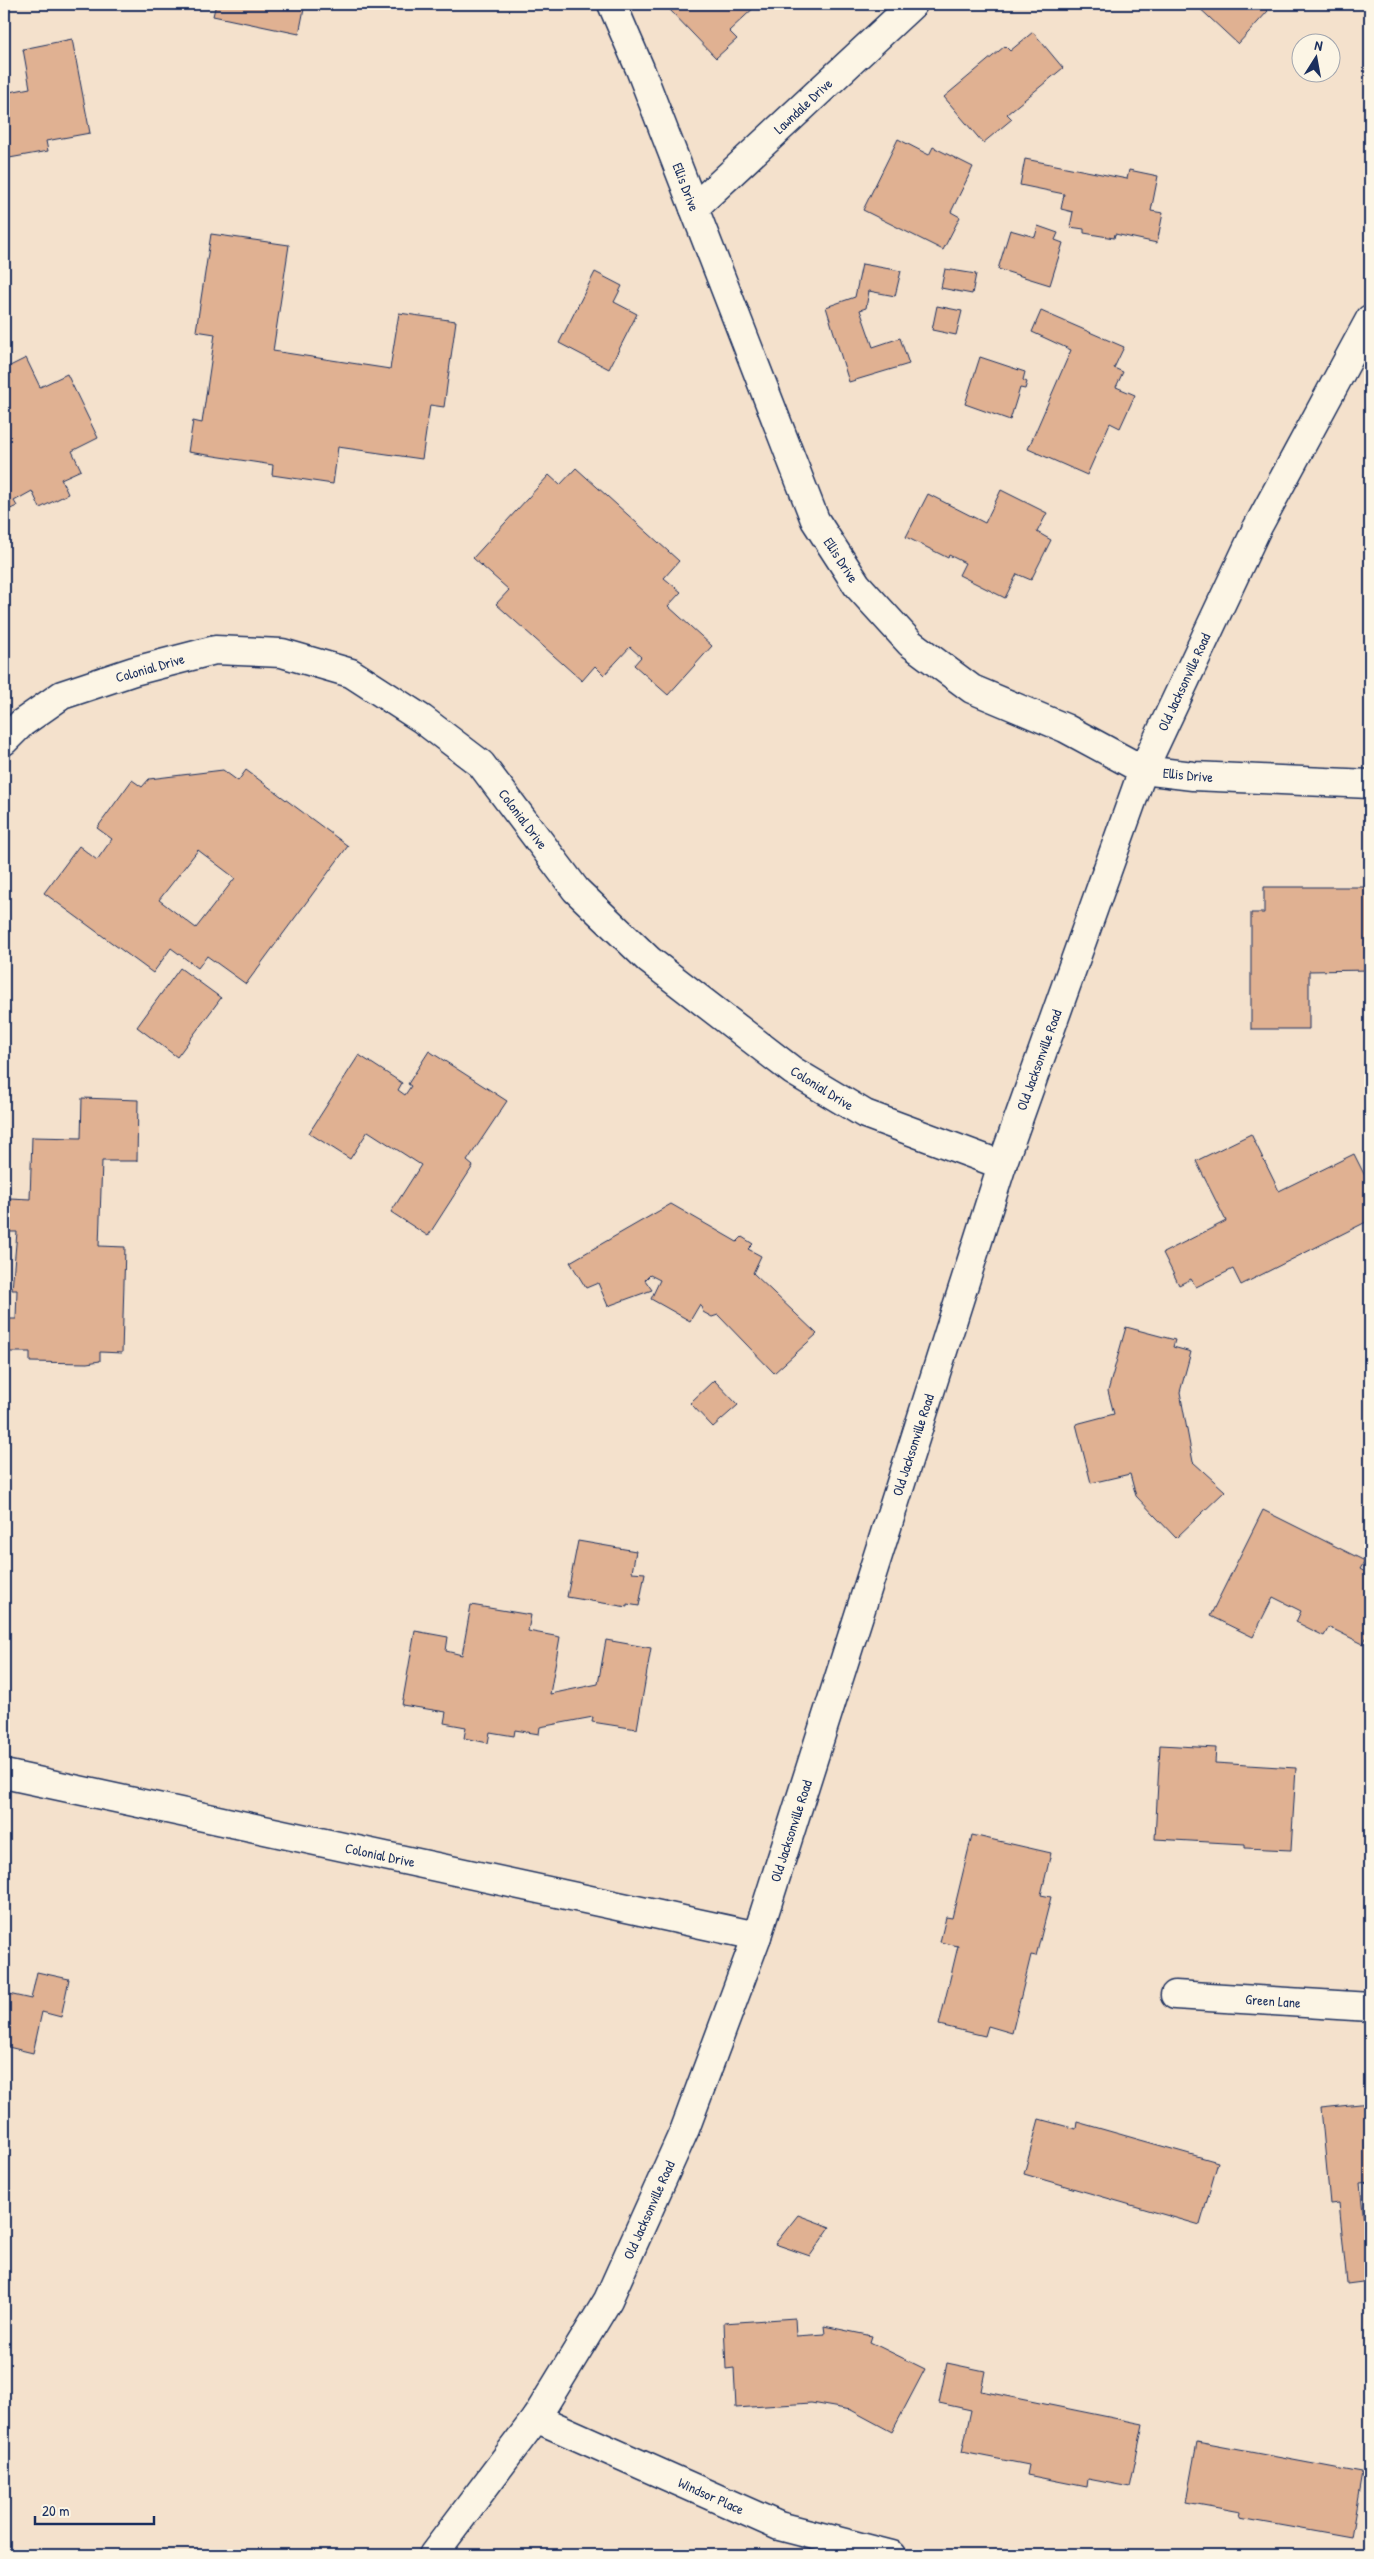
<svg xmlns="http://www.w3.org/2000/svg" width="1374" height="2559" font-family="'Patrick Hand',sans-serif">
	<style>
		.building { fill: #e0b192; stroke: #1b2f5e; fill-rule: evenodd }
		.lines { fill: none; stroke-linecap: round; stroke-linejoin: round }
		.minor-casing { stroke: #1b2f5e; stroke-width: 31 }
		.secondary-casing { stroke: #1b2f5e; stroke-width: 31 }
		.minor { stroke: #fcf5e5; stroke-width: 28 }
		.secondary { stroke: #fcf5e5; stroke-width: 28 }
		.labels { text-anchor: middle; stroke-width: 4; stroke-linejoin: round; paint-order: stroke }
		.street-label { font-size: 14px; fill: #1b2f5e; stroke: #fcf5e5 }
	</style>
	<rect width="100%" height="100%" fill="#f4e1cc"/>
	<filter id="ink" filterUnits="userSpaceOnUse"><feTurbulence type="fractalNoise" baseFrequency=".02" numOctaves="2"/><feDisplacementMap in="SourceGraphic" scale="10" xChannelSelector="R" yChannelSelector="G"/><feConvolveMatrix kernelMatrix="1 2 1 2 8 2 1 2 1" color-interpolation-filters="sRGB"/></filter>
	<g filter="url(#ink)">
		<g class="building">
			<polygon points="216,4 305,4 299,34 213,16"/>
			<polygon points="677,4 758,4 729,31 737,39 716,58 670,10"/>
			<polygon points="1195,4 1260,4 1268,11 1238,44"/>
			<polygon points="1033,32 1063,68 1007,114 1012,119 983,143 944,97 1005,46 1010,51"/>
			<polygon points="72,39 90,133 46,141 48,151 4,159 4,93 30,88 23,49"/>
			<polygon points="898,139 929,155 933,147 973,167 951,212 960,217 943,250 863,210"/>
			<polygon points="1025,159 1127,179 1129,170 1158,176 1151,211 1163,213 1157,243 1115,234 1114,238 1084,233 1084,229 1070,227 1073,212 1061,209 1064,194 1020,185"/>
			<polygon points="1038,226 1058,233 1055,240 1063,243 1050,285 998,269 1010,230 1035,237"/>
			<polygon points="211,234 289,245 273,351 390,369 399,313 456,321 444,407 430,405 422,459 338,447 333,484 272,475 273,465 188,452 193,421 202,423 215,334 196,331"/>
			<polygon points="862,264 901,271 895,296 869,291 866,308 860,310 873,347 900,338 909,364 849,382 826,307 855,297"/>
			<polygon points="945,269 976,274 972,294 941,288"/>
			<polygon points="595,272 622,286 614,302 637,314 609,369 559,343"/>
			<polygon points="937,306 962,311 956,335 932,330"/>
			<polygon points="1041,311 1124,347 1114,368 1123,372 1116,387 1135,395 1120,428 1110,423 1087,475 1028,449 1071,350 1032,332"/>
			<polygon points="980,357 1025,372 1023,380 1027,382 1025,389 1020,388 1010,420 965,404"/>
			<polygon points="26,358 40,387 67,374 98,438 72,451 81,470 61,479 68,494 40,508 32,491 14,501 17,506 4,512 4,369"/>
			<polygon points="576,468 679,561 664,578 681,592 668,606 712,646 668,695 634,665 641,657 630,647 604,675 595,666 582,681 496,604 509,590 473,558 549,475 560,485"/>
			<polygon points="1001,490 1047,513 1037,532 1051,540 1031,580 1017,574 1005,598 959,575 965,563 949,555 948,558 906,537 928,494 985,523"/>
			<path d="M 223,770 L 238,781 L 246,770 L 348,846 L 246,984 L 207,956 L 198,968 L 171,948 L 153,973 L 44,893 L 79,846 L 97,860 L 112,839 L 97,828 L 132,780 L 142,787 L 149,779 ZM 198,850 L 235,878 L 196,928 L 159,900 Z"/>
			<polygon points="1264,887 1370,887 1370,970 1309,971 1309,1029 1251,1029 1251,913 1264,913"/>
			<polygon points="180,968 221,998 177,1057 137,1027"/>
			<polygon points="429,1051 507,1101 467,1161 473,1166 428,1236 391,1212 421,1165 368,1131 350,1159 309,1133 359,1055 402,1083 398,1090 405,1095 411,1086 408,1084"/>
			<polygon points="82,1098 138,1100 137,1161 102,1161 99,1246 125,1247 122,1353 100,1352 100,1361 87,1363 30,1362 30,1352 8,1352 9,1319 16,1319 17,1290 12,1290 17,1232 9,1232 10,1198 30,1199 32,1137 81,1138"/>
			<polygon points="1251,1134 1279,1191 1354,1154 1370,1186 1370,1220 1241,1285 1233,1269 1196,1287 1191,1279 1179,1285 1163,1253 1226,1221 1196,1161"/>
			<polygon points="671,1204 737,1242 742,1237 753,1244 748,1249 761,1256 753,1273 817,1334 774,1373 718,1315 712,1317 703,1312 700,1304 690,1321 651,1299 660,1280 650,1275 645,1280 652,1290 608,1306 598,1283 586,1288 570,1262"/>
			<polygon points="1126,1327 1175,1340 1173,1347 1191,1352 1180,1392 1193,1462 1225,1491 1176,1538 1136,1496 1130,1474 1091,1483 1076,1424 1114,1414 1108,1391"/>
			<polygon points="714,1380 738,1405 713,1427 690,1403"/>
			<polygon points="1263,1510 1365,1561 1360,1569 1370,1575 1370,1630 1363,1644 1329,1627 1324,1636 1296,1622 1301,1611 1273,1597 1253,1637 1210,1616"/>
			<polygon points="578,1541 636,1551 632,1572 645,1573 639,1606 627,1604 627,1607 567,1597"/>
			<polygon points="471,1605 531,1615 528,1631 560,1637 550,1694 598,1684 606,1640 651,1648 637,1729 592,1722 593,1717 540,1727 539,1734 515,1730 514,1736 490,1732 488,1743 464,1738 466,1727 444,1723 446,1712 402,1705 415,1631 448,1637 446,1651 462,1655"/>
			<polygon points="1160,1745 1216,1748 1215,1763 1296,1768 1291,1850 1245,1848 1245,1844 1155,1839"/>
			<polygon points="972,1835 1051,1853 1041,1895 1051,1897 1036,1956 1031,1955 1012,2033 988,2026 985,2036 939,2025 958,1946 940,1942 946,1917 952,1918"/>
			<polygon points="37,1972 69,1979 61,2017 42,2012 33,2053 4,2046 4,1993 31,1999"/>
			<polygon points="1370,2103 1370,2182 1360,2183 1364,2222 1370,2221 1370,2281 1347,2284 1339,2203 1330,2204 1321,2108"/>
			<polygon points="1039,2119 1076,2129 1077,2122 1218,2162 1200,2225 1024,2174"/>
			<polygon points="798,2215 830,2227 810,2256 775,2244"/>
			<polygon points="795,2318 796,2336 825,2334 824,2326 872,2336 870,2342 925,2369 892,2432 851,2410 811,2403 736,2408 734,2368 726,2369 724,2323"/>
			<polygon points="947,2363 985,2371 981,2391 1143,2424 1130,2487 1088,2479 1087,2487 1027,2475 1029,2465 962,2452 971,2410 939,2403"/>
			<polygon points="1197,2442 1362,2473 1351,2538 1240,2518 1241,2512 1186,2502"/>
		</g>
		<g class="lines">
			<g class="minor-casing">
				<g id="minor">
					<polyline points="612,4 640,69 815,520 857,585 910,643 972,689 1065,728 1143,770 1193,776 1370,784"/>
					<polyline points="694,208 913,4"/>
					<polyline points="4,741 22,723 62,695 134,671 215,650 282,653 351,673 422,719 481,764 576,890 649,960 793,1071 865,1114 1002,1165"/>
					<polyline points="4,1774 757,1936"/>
					<polyline points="1175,1995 1370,2007"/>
					<polyline points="536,2418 779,2526 892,2555"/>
				</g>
			</g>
			<g class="secondary-casing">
				<polyline id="secondary" points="433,2555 536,2418 608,2300 685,2129 757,1936 1002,1165 1143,770 1256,530 1370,319"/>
			</g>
			<use href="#minor" class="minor"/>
			<use href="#secondary" class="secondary"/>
		</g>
	</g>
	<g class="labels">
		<g class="street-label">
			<text transform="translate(803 106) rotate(-43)" y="5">Lawndale Drive</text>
			<text transform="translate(686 187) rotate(69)" y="5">Ellis Drive</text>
			<text transform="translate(841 560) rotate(57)" y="5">Ellis Drive</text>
			<text transform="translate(150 668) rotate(-16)" y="5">Colonial Drive</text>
			<text transform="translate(1184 682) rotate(-65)" y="5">Old Jacksonville Road</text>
			<text transform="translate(1188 775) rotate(5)" y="5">Ellis Drive</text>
			<text transform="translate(523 819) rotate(53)" y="5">Colonial Drive</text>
			<text transform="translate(1039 1060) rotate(-70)" y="5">Old Jacksonville Road</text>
			<text transform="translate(822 1088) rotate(32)" y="5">Colonial Drive</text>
			<text transform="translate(913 1445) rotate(-72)" y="5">Old Jacksonville Road</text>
			<text transform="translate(791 1831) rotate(-72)" y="5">Old Jacksonville Road</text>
			<text transform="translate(380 1855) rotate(12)" y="5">Colonial Drive</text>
			<text transform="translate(1273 2001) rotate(4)" y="5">Green Lane</text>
			<text transform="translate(649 2210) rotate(-66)" y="5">Old Jacksonville Road</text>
			<text transform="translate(711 2496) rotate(24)" y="5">Windsor Place</text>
		</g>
	</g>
	<rect width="1374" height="2559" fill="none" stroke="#fcf5e5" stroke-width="20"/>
	<rect x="10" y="10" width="1354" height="2539" fill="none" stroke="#1b2f5e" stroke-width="2" filter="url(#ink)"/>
	<g transform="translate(1316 58) rotate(11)"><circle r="24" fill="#fcf5e5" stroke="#a2a6af"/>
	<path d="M0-4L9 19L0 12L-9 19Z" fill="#1b2f5e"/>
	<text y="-8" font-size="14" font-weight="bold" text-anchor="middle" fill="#1b2f5e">N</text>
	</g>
	<path d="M35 2516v8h119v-8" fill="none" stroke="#1b2f5e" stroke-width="2.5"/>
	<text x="42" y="2516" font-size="15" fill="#1b2f5e" stroke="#fcf5e5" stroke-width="4" paint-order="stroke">20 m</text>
</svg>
